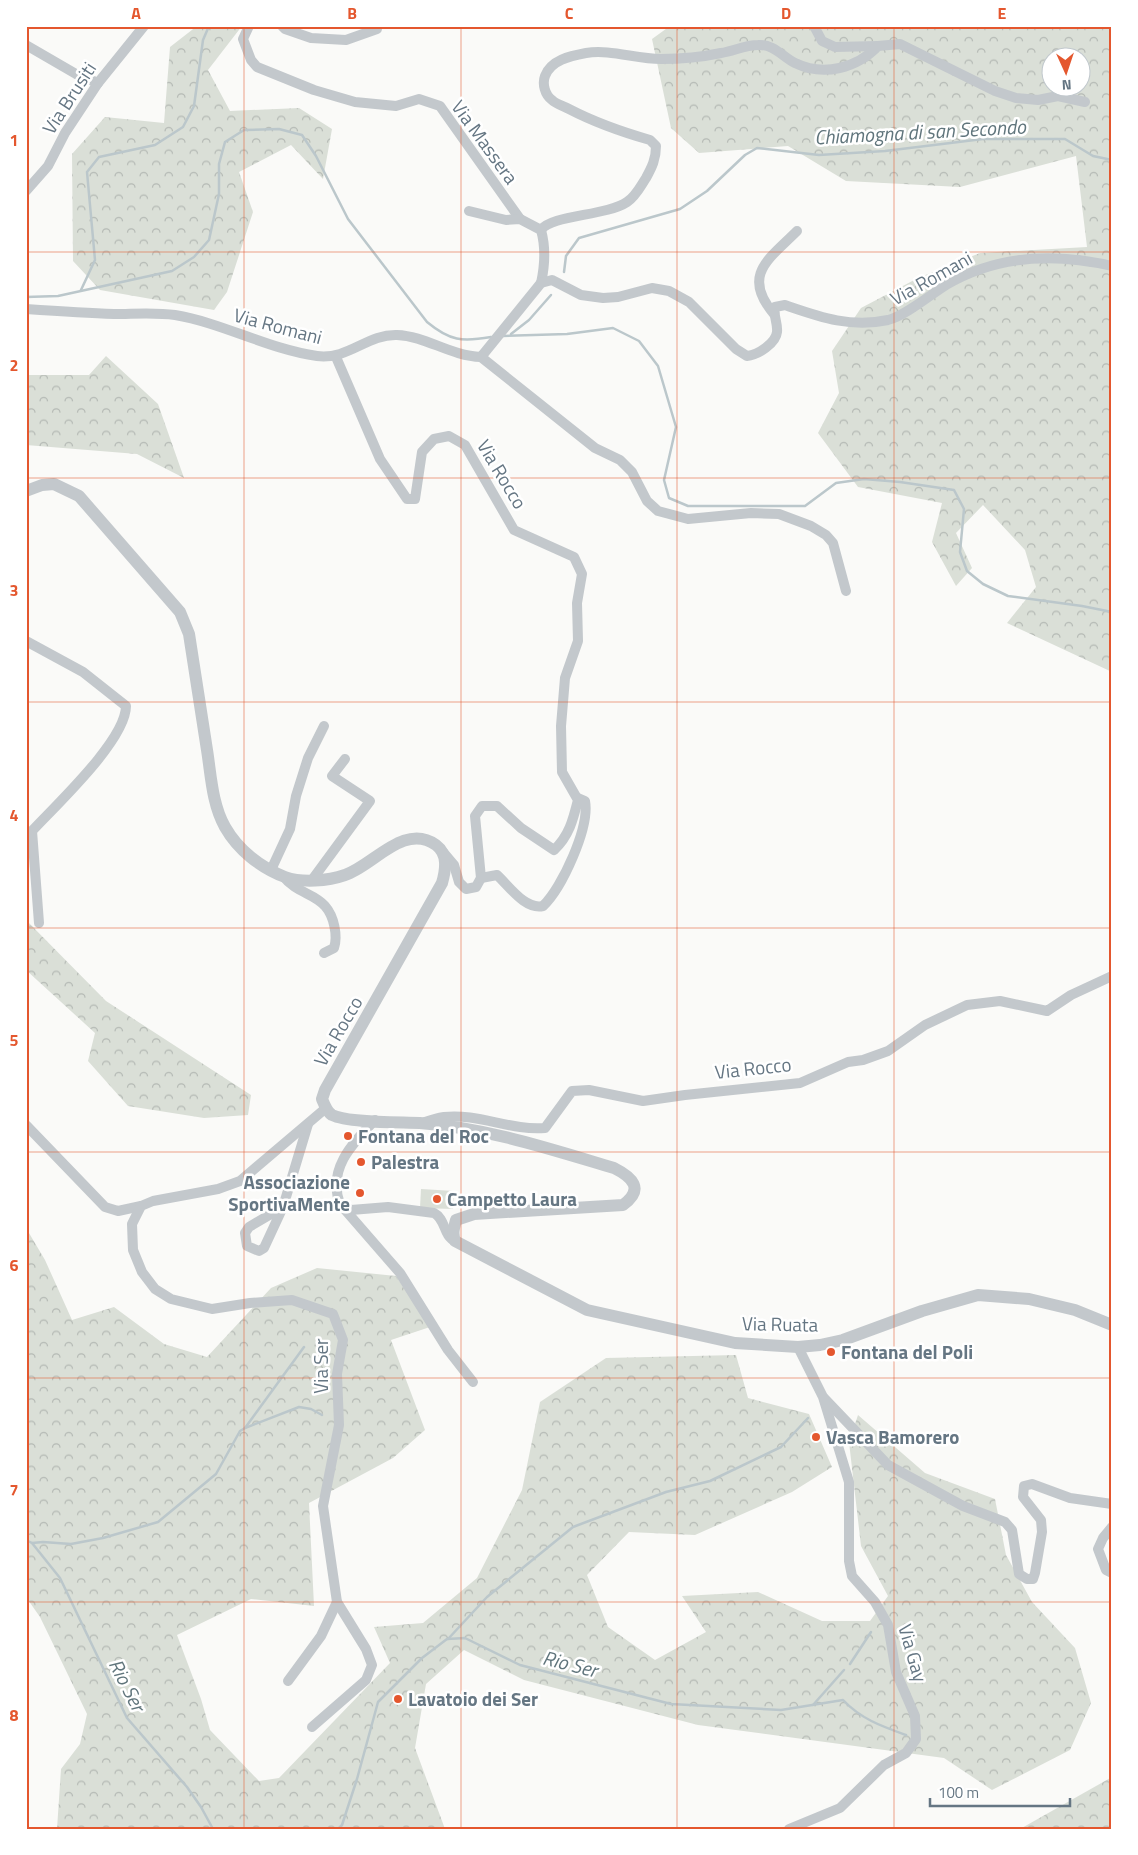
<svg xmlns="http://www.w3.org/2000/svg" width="1138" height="1855" font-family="'Titillium Web',sans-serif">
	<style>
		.forest { fill: url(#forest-crowns); fill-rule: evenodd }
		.pitch { fill: #dadfd7 }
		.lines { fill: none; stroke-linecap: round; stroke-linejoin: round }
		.stream { stroke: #bbc7cb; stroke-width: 2.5 }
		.minor { stroke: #c3c8cc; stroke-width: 10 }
		.tertiary { stroke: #c3c8cc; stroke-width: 12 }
		.grid { fill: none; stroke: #e4572e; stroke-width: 1; stroke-opacity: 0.55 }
		.poi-dot { fill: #e4572e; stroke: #fff; stroke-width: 2 }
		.labels { text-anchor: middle; stroke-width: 5; stroke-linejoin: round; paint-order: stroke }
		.street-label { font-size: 19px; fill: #657683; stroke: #fff }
		.poi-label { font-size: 19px; font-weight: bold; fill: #657683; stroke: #fff; text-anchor: start }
		.water-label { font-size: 20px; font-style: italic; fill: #60757c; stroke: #fff }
		.neatline { fill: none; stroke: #e4572e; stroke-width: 2 }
		.grid-label { font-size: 16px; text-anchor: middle; font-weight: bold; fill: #e4572e }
	</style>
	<defs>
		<pattern id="forest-crowns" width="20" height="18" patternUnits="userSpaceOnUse" patternTransform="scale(1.25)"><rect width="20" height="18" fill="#dadfd7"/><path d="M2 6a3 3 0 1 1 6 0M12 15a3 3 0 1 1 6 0" fill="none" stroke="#b4b9b4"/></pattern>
	</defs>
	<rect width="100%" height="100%" fill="#fafaf8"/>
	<g class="forest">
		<polygon points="197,26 242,26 208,70 230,111 299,108 332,129 323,179 291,145 239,172 253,212 227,292 214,310 100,290 73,261 72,154 105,117 164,123 170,47"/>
		<path d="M 670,26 L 1112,26 L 1112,672 L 1007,623 L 1036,587 L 1025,550 L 983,505 L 956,533 L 972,568 L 956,586 L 932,542 L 942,503 L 858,487 L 818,433 L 839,393 L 832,351 L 861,308 L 918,278 L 980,253 L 1087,247 L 1076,156 L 960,187 L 846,181 L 788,146 L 699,153 L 671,128 L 652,39 ZM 1050,58 L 1080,58 L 1080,88 L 1050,88 Z"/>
		<polygon points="106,356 158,404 184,478 137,454 26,445 26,375 89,375"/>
		<polygon points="26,920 106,1001 251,1095 248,1115 204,1118 128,1106 88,1061 95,1033 26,970"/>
		<polygon points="26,1228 45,1260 72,1320 114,1307 164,1344 207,1357 271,1288 317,1268 396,1276 430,1327 391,1340 425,1430 393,1458 309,1503 314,1606 251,1599 177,1635 201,1699 210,1730 259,1781 279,1778 390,1663 374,1627 423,1623 477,1578 522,1490 540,1402 606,1358 736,1355 748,1398 809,1414 832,1467 792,1492 695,1535 629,1532 587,1575 608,1627 655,1660 706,1632 682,1596 758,1592 822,1621 870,1621 888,1596 861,1546 849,1442 858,1415 925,1473 995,1499 1006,1555 1032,1602 1075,1648 1091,1703 1070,1750 992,1790 944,1758 698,1725 524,1680 464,1650 426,1684 415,1748 445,1829 57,1829 61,1769 80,1744 87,1714 40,1617 26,1597"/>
		<polygon points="1112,1777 1112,1829 1020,1829"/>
	</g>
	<polygon class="pitch" points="421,1189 454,1191 453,1209 420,1208"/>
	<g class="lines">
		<g class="stream">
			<polyline points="564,272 566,256 579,238 680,209 707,191 745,155 757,148 819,155 885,151 983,139 1065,139 1093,156 1112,160"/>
			<polyline points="81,290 95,260 87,172 99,157 155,145 183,127 194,106 203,40 209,26"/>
			<path d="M 26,297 L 58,296 L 172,271 L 194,257 L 209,240 L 219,194 L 219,164 L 225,142 L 244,130 L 279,129 L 302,135 L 316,156 L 348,219 L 427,322 C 450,341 462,342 491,337"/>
			<polyline points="511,334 529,320 551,295"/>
			<polyline points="502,336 567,334 613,328 639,341 658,366 676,427 664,480 669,498 688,506 805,506 836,483 864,479 900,482 954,490 964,509 960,552 967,571 983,584 1008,596 1082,606 1112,612"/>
			<polyline points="245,1428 299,1407 311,1409 322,1415"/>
			<polyline points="26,1540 32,1543 43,1542 71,1544 103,1538 158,1522 216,1474 240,1431 245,1428 304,1347"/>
			<polyline points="32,1543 60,1578 127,1718 187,1787 201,1807 213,1829"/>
			<polyline points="448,1639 487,1597 573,1527 666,1492 710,1481 781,1447 808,1418"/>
			<polyline points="850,1664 871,1632"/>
			<polyline points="813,1705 844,1670"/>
			<path d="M 338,1829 L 342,1825 L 357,1779 L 378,1702 L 422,1658 L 447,1639 L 465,1638 L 520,1665 L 671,1704 L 781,1710 L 843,1700 C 861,1719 881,1726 906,1735"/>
		</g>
		<g class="minor">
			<polyline points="249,26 243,39 251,60 257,67 314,90 355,102 396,106 419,99 440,106 520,219"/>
			<polyline points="282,26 285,29 311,38 346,40 377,29"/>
			<polyline points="814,26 822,41 835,47 878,46"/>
			<polyline points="26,45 76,74 98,83"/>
			<polyline points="26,191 48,166 65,133 98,83 144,26"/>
			<path d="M 469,211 L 506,220 L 520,219 L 541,230 C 546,248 545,265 541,283"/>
			<path d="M 541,230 C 551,215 606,216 627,202 C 636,196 640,187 646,178 C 652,167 656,159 656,146 L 650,140 C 622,132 594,122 569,109 C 563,106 556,104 552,100 C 545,95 542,84 545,76 C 551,60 570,56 586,53 C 610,49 636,59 661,59 C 681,59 702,57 721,53 C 734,51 745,45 758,45 C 774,44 783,57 795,63 C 824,77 857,68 878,46 L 900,44 L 995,91 L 1016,98 L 1038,100 L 1058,96 L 1085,102"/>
			<path d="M 26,309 C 55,311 84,313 114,314 C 133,314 155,312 175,315 C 223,323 268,349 317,356 C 349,360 367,334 397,335 C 426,336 450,356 481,357 L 541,283 L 552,280 L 581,295 L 603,298 L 618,297 L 652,288 L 669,291 L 689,302 L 736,349 L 747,356 C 758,355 776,343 777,332 C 778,323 773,316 775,307 L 785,305 C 820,317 850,328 888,320 C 905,316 930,295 946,285 C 997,255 1056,253 1112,266"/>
			<path d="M 774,314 C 741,275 769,259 797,231"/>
			<path d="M 336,357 L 380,459 L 407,499 L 415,499 L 422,452 L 434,439 L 449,436 L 465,445 L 514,530 L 574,557 L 582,574 L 577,603 L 578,641 L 565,678 L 561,726 L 562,772 L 578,800 C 573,820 569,836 554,850 L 521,828 L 497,806 L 482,806 L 475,816 L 481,878 L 476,887 L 466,889 L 459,882 L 454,865 L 443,852"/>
			<polyline points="481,357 595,448 620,460 632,472 647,501 658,511 688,519 751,513 779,514 811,526 826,535 833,543 846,591"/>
			<path d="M 26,641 L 83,672 L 126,706 C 126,740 56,805 32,831 L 39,923"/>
			<polyline points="271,870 290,829 296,796 308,758 324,726"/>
			<path d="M 283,876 C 296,893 314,893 325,906 C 334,916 338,936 334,948 L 324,953"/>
			<path d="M 481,878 L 497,875 C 509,886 525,910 543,906 C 562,888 590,827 585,801 L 578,798"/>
			<polyline points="312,880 370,801 332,776 345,759"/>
			<path d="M 375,1120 C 352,1144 327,1169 340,1204 L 400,1273 L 448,1350 L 473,1382"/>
			<path d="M 425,1122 C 431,1120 438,1118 444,1117 C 478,1113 511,1131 545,1128 L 572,1091 L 589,1090 L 643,1101 L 685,1095 L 800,1083 L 848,1062 L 863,1060 L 888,1051 L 925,1025 L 967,1005 L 1000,1001 L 1047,1011 L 1071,995 L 1112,976"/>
			<polyline points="26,1125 105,1207 118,1211 141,1206"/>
			<path d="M 341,1205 L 351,1210 L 388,1207 L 434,1213 C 446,1219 443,1236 455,1241"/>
			<polyline points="283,1207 264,1248 259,1251 247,1246 245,1233 249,1227 283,1207 308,1124"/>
			<polyline points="824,1398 888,1465 963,1506 1005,1522 1012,1530 1019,1574 1027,1579 1033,1579 1035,1573 1042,1532 1041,1520 1023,1497 1024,1486 1032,1484 1070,1498 1112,1504"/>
			<polyline points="1112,1527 1103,1538 1098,1549 1106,1570 1112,1573"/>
			<polyline points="288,1681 321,1636 337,1602"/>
			<polyline points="312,1727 366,1680 372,1665 366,1649 337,1602 323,1506 339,1425 337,1374 343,1340 333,1314 292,1300 250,1303 212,1309 171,1299 155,1289 142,1272 133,1250 132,1224 141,1206 153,1201 218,1189 240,1181 326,1108"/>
			<polyline points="789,1829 840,1808 884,1765 906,1753 916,1739 915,1716 896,1672 888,1625 875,1602 852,1576 849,1561 849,1482 823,1397 798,1347"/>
		</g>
		<path class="tertiary" d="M 26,491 L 42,485 L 54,484 L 79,496 L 180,612 L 189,634 C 195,672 201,711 207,750 C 211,775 212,804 225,827 C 238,850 261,868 285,877 C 302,883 328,881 345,875 C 373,866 404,822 436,845 C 448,854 446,869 442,883 L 325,1090 L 322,1099 C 324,1104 327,1112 332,1115 C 348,1123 400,1122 420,1123 C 487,1128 550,1149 614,1168 C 632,1177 645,1189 623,1205 L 474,1214 L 456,1220 C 454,1228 452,1233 455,1241 L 587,1310 L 735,1343 L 798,1347 L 820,1345 L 843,1340 L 922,1311 L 978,1295 L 1029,1299 L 1075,1310 L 1112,1325"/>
	</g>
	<path class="grid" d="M 244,26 L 244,1829M 461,26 L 461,1829M 677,26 L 677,1829M 894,26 L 894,1829M 26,252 L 1112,252M 26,478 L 1112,478M 26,702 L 1112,702M 26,928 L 1112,928M 26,1152 L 1112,1152M 26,1378 L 1112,1378M 26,1602 L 1112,1602"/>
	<g class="poi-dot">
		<circle cx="348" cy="1136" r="5"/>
		<circle cx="361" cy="1162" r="5"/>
		<circle cx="360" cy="1193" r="5"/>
		<circle cx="437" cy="1199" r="5"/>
		<circle cx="831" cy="1352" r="5"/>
		<circle cx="816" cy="1437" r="5"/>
		<circle cx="398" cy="1699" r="5"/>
	</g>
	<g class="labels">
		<g class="street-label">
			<text transform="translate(69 98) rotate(-57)" y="7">Via Brusiti</text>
			<text transform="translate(485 142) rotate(54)" y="7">Via Massera</text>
			<text transform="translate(931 278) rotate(-29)" y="7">Via Romani</text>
			<text transform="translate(278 326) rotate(15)" y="7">Via Romani</text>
			<text transform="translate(502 474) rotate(59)" y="7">Via Rocco</text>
			<text transform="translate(338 1031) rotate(-60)" y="7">Via Rocco</text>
			<text transform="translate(753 1068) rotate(-6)" y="7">Via Rocco</text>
			<text transform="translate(780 1324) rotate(1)" y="7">Via Ruata</text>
			<text transform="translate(321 1366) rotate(-90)" y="7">Via Ser</text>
			<text transform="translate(913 1653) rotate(74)" y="7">Via Gay</text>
		</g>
		<g class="poi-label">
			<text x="358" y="1143">Fontana del Roc</text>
			<text x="371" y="1169">Palestra</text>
			<text x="350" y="1189" text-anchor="end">Associazione<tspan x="350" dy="22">SportivaMente</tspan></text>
			<text x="447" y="1206">Campetto Laura</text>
			<text x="841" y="1359">Fontana del Poli</text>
			<text x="826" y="1444">Vasca Bamorero</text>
			<text x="408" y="1706">Lavatoio dei Ser</text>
		</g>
		<g class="water-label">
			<text transform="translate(920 132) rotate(-3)" y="7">Chiamogna di san Secondo</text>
			<text transform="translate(570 1664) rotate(14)" y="7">Rio Ser</text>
			<text transform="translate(127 1685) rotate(63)" y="7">Rio Ser</text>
		</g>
	</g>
	<rect width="1138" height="1855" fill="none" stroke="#ffffff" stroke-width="55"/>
	<g transform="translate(1066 72) rotate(177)"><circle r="24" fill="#ffffff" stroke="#c1c8cd"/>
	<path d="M0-4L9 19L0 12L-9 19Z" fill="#e4572e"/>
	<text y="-8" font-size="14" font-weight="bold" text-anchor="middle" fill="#657683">N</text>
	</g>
	<path d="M930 1798v8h140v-8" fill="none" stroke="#657683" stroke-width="2.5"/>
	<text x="938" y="1798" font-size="15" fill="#657683" stroke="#ffffff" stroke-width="4" paint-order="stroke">100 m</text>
	<rect x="28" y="28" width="1082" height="1800" class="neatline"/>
	<g class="grid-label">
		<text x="136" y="19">A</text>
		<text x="352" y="19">B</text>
		<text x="569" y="19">C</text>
		<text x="786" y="19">D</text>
		<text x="1002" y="19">E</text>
		<text x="14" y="146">1</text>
		<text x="14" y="371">2</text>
		<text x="14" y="596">3</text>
		<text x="14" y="821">4</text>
		<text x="14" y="1046">5</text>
		<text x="14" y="1271">6</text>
		<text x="14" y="1496">7</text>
		<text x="14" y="1721">8</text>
	</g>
</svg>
